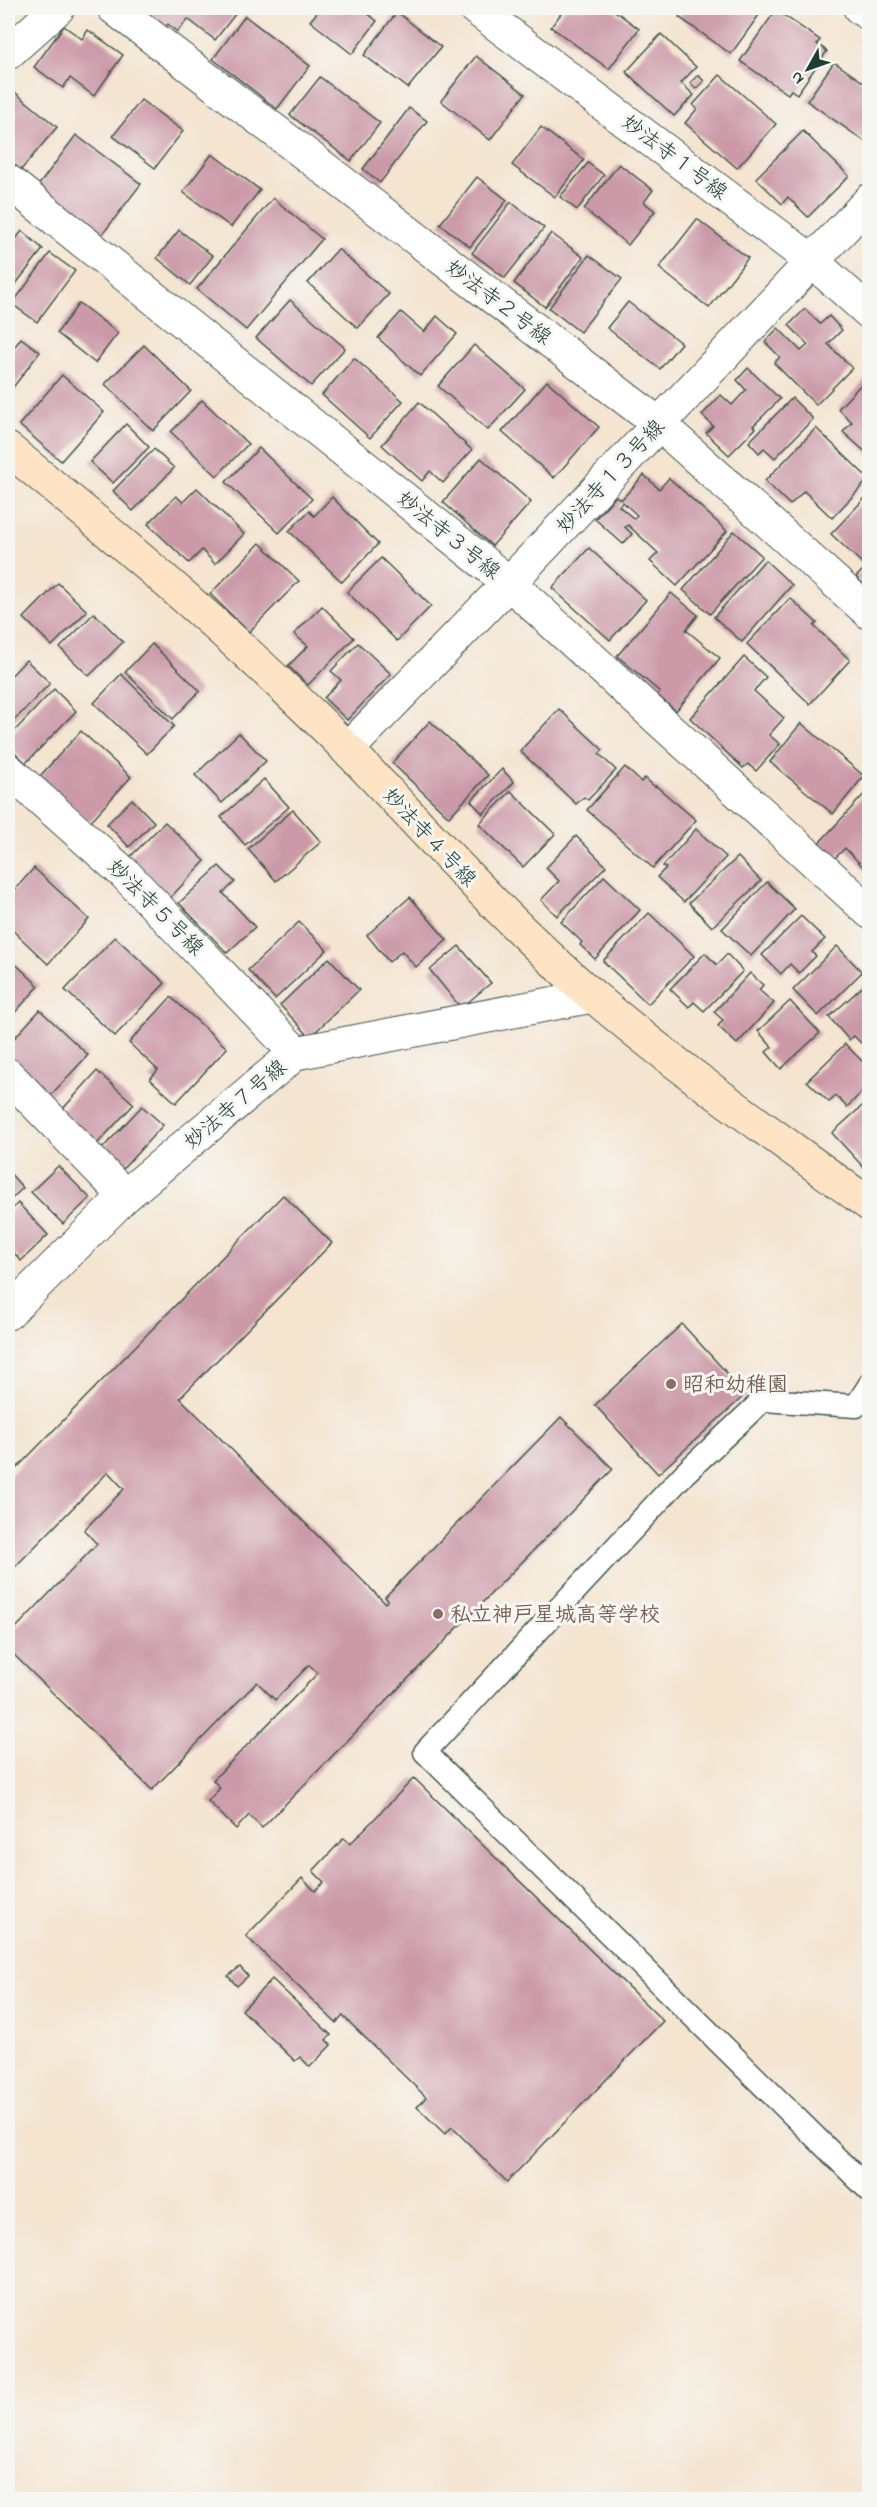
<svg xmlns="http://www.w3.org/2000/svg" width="877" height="2507" font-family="'Indie Flower','Klee One',sans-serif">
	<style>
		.building { fill: #cb99a7; fill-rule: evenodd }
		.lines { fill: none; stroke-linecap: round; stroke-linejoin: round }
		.lane-casing { stroke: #3f564b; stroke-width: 25 }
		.street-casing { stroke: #3f564b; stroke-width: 35 }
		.secondary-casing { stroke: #3f564b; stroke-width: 35 }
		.lane { stroke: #fff; stroke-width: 22 }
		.street { stroke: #fff; stroke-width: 33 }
		.secondary { stroke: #fee4c5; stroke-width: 33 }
		.education-dot { fill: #8d6e63; stroke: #f6f6f2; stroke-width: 2 }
		.labels { text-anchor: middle; stroke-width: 6; stroke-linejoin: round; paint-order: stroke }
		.street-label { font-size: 21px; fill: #1f3d34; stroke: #f6f6f2 }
		.education-label { font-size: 21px; font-weight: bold; fill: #785e54; stroke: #f6f6f2; text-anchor: start }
	</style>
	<rect width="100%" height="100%" fill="#f6f6f2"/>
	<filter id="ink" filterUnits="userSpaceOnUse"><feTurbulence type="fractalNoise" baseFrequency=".0167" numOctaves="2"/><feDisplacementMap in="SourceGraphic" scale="12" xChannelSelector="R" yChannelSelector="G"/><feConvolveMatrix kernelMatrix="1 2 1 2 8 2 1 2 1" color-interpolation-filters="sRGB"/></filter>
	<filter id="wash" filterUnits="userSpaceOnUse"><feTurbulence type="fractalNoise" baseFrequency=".008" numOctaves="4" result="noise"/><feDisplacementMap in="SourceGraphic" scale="24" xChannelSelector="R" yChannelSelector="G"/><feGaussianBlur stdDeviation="1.35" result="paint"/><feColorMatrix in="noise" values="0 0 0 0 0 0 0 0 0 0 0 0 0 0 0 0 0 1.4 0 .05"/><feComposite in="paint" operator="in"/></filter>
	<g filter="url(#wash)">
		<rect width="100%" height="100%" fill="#f4e4d0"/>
		<g id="blocks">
			<g class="building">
				<polygon points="136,8 240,8 215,40 188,19 177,32 168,24 162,32"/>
				<polygon points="321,8 360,8 377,21 352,54 310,21"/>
				<polygon points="565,8 611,8 639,29 609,69 551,27"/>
				<polygon points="686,8 764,8 731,54 679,17"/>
				<polygon points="776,10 820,40 817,44 827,51 797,94 791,90 788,94 740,61"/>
				<polygon points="397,12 441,47 408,88 364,55"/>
				<polygon points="245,16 310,66 277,109 213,59"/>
				<polygon points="64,26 82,39 88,30 123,55 94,96 70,78 63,88 34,67"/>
				<polygon points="661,34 696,67 681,83 694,95 674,116 626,72"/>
				<polygon points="476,56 525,94 490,140 441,101"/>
				<polygon points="834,62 870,87 870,145 807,101"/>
				<polygon points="698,75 704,81 696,89 690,83"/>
				<polygon points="720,75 776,124 737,168 685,123 697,109 693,105"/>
				<polygon points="320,77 380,123 351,161 290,115"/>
				<polygon points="11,89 57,127 21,170 8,159 8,94"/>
				<polygon points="141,100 183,131 155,168 113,136"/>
				<polygon points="409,108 427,121 380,183 363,169"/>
				<polygon points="541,127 584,160 555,197 512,165"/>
				<polygon points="803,131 849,176 808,217 788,197 782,204 756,178"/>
				<polygon points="76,135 141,184 102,235 38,186"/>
				<polygon points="212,154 260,190 231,227 183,192"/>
				<polygon points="588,163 604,175 577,210 560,197"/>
				<polygon points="619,164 653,190 644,202 655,211 628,245 584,209"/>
				<polygon points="477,177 507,200 470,247 440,224"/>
				<polygon points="273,198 322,239 246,330 197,289"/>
				<polygon points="511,202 544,228 505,278 472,253"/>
				<polygon points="697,219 748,258 709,308 659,268"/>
				<polygon points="179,230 213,256 190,285 157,258"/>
				<polygon points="22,231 43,249 8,294 8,249"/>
				<polygon points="551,233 583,257 545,307 514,283"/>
				<polygon points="338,249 389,294 358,328 308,283"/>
				<polygon points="50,253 75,271 37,322 12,304"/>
				<polygon points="589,255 622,279 580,332 549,308"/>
				<polygon points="290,300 345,348 311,386 256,338"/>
				<polygon points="628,302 681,343 660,369 607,328"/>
				<polygon points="79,303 118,333 95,363 57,333"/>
				<polygon points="805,309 820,324 829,316 842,330 828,344 852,368 816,405 774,363 780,357 765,342 778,328 801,351 808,345 789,325"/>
				<polygon points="401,312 424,332 437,316 457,334 420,376 378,338"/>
				<polygon points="21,338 40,352 8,394 8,356"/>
				<polygon points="144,345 191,391 153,431 105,384"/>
				<polygon points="474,345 525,389 488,430 438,386"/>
				<polygon points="354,358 403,401 370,438 322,395"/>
				<polygon points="748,368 780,399 753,426 756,428 729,455 706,433 713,426 702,415 721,395 732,405 746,390 737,380"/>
				<polygon points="62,375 104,412 61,461 19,425"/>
				<polygon points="866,379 870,383 870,456 843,432 852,422 838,409"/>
				<polygon points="547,381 599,427 554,478 502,432"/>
				<polygon points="792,398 813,419 775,458 764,448 759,453 749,442"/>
				<polygon points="202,400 248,444 217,476 171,432"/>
				<polygon points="419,402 472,450 443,483 430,471 422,481 382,445"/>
				<polygon points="126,424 149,447 113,483 90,462"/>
				<polygon points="816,428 869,479 832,518 804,491 790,505 765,481"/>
				<polygon points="259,448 312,499 279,533 226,482"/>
				<polygon points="154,449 174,468 133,511 113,491"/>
				<polygon points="481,458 531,502 492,546 443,502"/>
				<path d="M 644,475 L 659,489 L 669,478 L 727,531 L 677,586 L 650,561 L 658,553 L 628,525 L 625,527 L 632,534 L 623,544 L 595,519 L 616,496 L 621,500 ZM 623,502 L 637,515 L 634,519 L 619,506 Z"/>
				<polygon points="197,488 244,534 215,564 202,550 189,563 148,524 176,496 183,502"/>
				<polygon points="332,497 378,544 342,582 289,531 309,511 314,516"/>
				<polygon points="865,498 870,502 870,590 856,577 866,567 831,534"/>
				<polygon points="734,531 762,556 710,614 683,590"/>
				<polygon points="260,543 299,581 249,632 210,594"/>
				<polygon points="589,548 646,600 610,640 552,588"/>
				<polygon points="381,558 431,606 397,641 347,592"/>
				<polygon points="765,560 792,585 742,642 714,617"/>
				<polygon points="58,583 87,611 52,646 24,618"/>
				<polygon points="671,593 698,615 686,630 720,658 676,711 657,695 660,692 617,656"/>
				<polygon points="790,598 817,623 814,626 850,660 810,704 747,644"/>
				<polygon points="322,606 354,638 308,685 288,666 308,646 294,634"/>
				<polygon points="94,613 123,642 89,676 60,648"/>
				<polygon points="358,643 391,674 347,720 324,698 341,680 331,671"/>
				<polygon points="152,644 200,691 173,719 125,672"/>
				<polygon points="744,657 766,677 754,691 784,718 769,735 780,744 756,771 748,764 743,768 690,718"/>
				<polygon points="26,660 50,683 8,727 8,679"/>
				<polygon points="121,674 174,726 147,754 94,703"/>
				<polygon points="54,689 76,711 26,763 8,746 8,738"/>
				<polygon points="559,709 603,750 599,754 616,770 588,800 584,797 576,804 520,751"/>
				<polygon points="430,721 488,775 449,817 392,763"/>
				<polygon points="801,723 864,776 833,814 770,762"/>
				<polygon points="81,731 131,777 90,822 40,776"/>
				<polygon points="239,733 266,761 222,803 195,775"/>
				<polygon points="625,767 641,782 645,778 655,787 656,786 696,820 653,868 587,810"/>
				<polygon points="502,769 514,782 483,814 471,801"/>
				<polygon points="264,779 289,807 245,845 221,817"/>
				<polygon points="870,788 870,874 845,848 834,859 819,843"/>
				<polygon points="511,791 555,834 523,867 479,824"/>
				<polygon points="132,799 154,822 129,847 107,824"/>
				<polygon points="293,810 321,842 276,881 248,849"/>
				<polygon points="165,822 205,861 167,901 126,861"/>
				<polygon points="696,829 726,857 684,902 657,877 666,868 663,866"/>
				<polygon points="576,836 606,866 557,916 541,900 559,881 546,868"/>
				<polygon points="738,857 761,881 712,927 689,903"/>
				<polygon points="219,866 235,882 223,893 255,927 227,953 179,903"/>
				<polygon points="34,868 89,919 48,964 8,926 8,897"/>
				<polygon points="604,876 640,910 595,959 580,945 582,942 561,922"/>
				<polygon points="767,882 795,909 751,956 722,929"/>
				<polygon points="410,897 447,940 416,967 402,951 389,962 367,935"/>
				<polygon points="649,913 694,956 648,1004 603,961"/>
				<polygon points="801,916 825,939 812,952 816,956 799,973 790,964 781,974 762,955"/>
				<polygon points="299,922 327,950 275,999 248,970"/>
				<polygon points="115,937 165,983 115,1036 65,990"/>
				<polygon points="459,946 491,983 461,1008 430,970"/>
				<polygon points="837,946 862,972 818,1016 793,990"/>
				<polygon points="705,953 717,965 727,954 743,971 704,1011 694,1002 689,1007 670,989"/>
				<polygon points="8,957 39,986 8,1020"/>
				<polygon points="329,958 359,990 310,1037 280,1005"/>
				<polygon points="750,973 763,985 759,990 774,1003 737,1044 718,1026 723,1020 714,1012"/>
				<polygon points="870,980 870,1035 861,1043 854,1036 849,1040 829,1017"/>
				<polygon points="171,997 227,1048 176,1103 150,1079 158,1070 129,1043"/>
				<polygon points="790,1001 820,1033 781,1069 766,1052 772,1047 758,1031"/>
				<polygon points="40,1010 88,1055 49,1097 8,1059 8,1045"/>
				<polygon points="845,1044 870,1069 870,1084 847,1107 836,1096 829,1102 807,1081"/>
				<polygon points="97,1071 134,1104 97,1144 61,1111"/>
				<polygon points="870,1099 870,1166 866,1170 832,1133"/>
				<polygon points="142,1106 163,1125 120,1172 99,1152"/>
				<polygon points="58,1166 90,1198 63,1224 31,1192"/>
				<polygon points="8,1171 23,1188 8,1202"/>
				<polygon points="283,1195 332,1243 180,1398 385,1603 388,1600 385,1597 561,1417 613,1469 262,1828 249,1815 236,1829 208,1801 220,1788 213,1780 318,1673 309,1665 275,1700 257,1682 152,1790 8,1649 8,1636 97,1544 84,1530 124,1489 108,1472 8,1574 8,1477"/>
				<polygon points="18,1203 48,1235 21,1261 8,1246 8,1213"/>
				<polygon points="682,1324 746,1394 658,1474 595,1405"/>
				<polygon points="414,1778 663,2021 507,2182 452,2127 445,2134 417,2107 426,2097 343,2016 336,2023 246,1936 302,1878 315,1891 324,1882 313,1871 344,1838 350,1844"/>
				<polygon points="240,1967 248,1976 237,1986 228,1976"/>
				<polygon points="272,1979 331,2035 326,2040 331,2045 310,2067 300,2057 295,2061 242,2010"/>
			</g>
		</g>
	</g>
	<g filter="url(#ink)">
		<use href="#blocks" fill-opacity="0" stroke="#3f564b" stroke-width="1.5"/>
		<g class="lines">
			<g class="lane-casing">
				<polyline id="lane" points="869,2190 425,1752 685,1473 763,1400 856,1406 870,1384"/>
			</g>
			<g class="street-casing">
				<g id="street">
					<polyline points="114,8 659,424 870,613"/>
					<polyline points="475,8 812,261 870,313"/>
					<polyline points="860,8 870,14"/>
					<polyline points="8,53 58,8"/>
					<polyline points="8,181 509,583 870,912"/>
					<polyline points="347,750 509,583 870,200"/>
					<polyline points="8,770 125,874 296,1053"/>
					<polyline points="8,1075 125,1196"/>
					<polyline points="8,1313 125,1196 296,1053 592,996"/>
				</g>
			</g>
			<g class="secondary-casing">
				<path id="secondary" d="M 8,449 C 126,545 242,643 349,751 C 429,834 505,921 593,996 C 681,1071 777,1137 870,1205"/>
			</g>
			<use href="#lane" class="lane"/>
			<use href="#street" class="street"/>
			<use href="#secondary" class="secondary"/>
		</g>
	</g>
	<g class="education-dot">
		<circle cx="671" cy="1384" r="6"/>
		<circle cx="438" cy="1614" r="6"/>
	</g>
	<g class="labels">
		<g class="street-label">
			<text transform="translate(675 157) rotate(37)" y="7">妙法寺１号線</text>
			<text transform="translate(499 302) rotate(37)" y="7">妙法寺２号線</text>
			<text transform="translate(610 476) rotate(-47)" y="7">妙法寺１３号線</text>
			<text transform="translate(449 535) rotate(39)" y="7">妙法寺３号線</text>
			<text transform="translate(430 837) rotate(47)" y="7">妙法寺４号線</text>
			<text transform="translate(156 907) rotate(45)" y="7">妙法寺５号線</text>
			<text transform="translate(235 1104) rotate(-40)" y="7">妙法寺７号線</text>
		</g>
		<g class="education-label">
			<text x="683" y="1391">昭和幼稚園</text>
			<text x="450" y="1621">私立神戸星城高等学校</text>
		</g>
	</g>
	<rect width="877" height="2507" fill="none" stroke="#f6f6f2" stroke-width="30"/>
	<g transform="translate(808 69) rotate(230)" stroke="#f6f6f2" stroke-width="4.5" paint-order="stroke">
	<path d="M0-4.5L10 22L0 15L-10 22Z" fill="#1f3d34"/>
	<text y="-9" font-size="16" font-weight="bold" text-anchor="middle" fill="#1f3d34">N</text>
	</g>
</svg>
